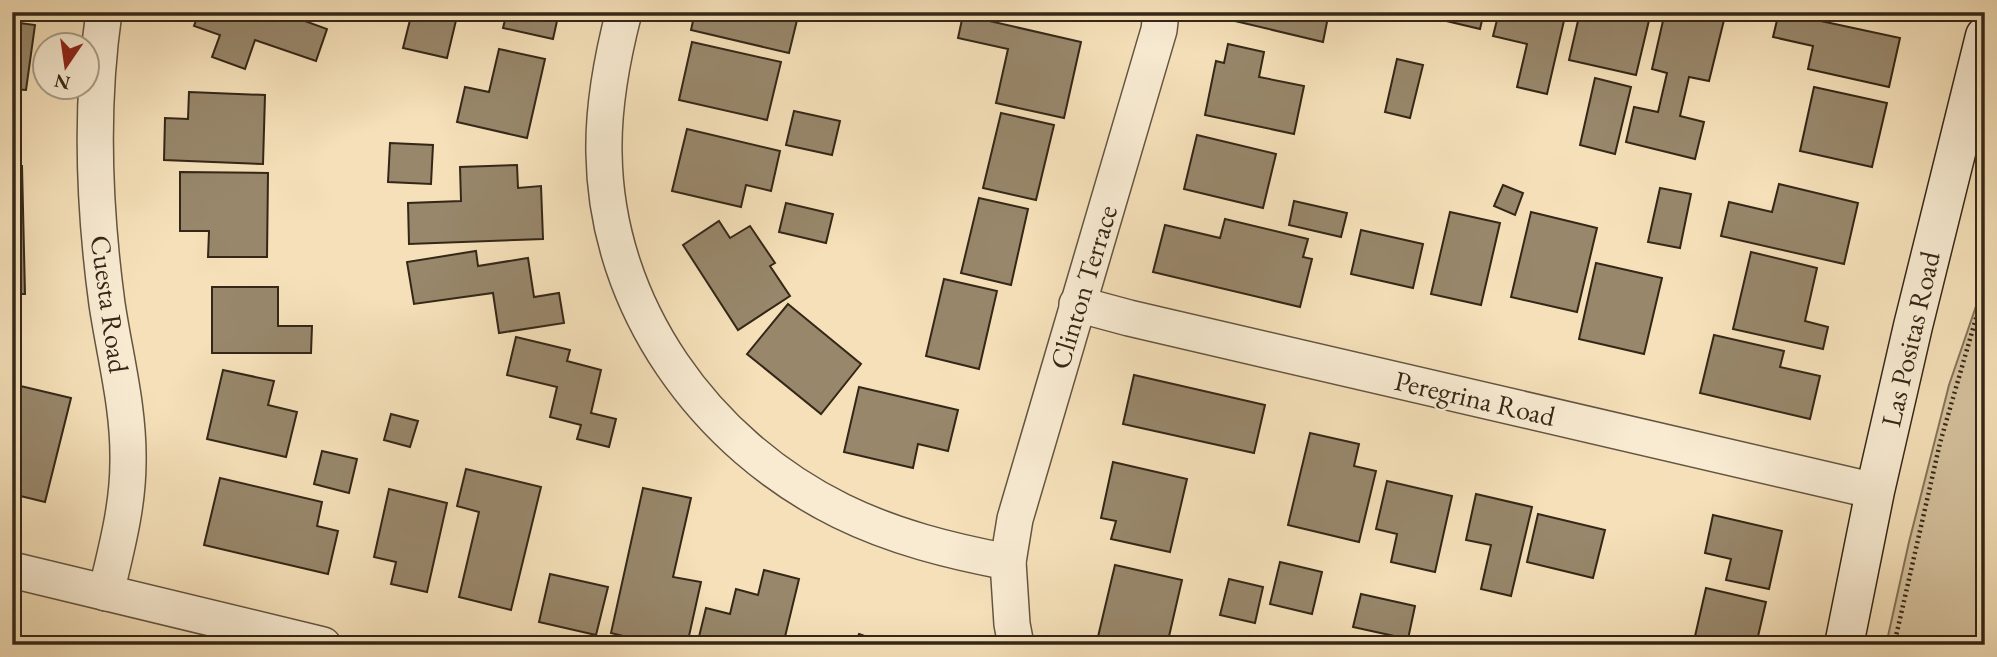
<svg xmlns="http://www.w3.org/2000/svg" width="1997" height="657" font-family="'EB Garamond',serif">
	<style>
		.green { fill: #d4c19d; stroke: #84745a; stroke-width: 2 }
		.building { fill: #98876b; stroke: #342717; stroke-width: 2 }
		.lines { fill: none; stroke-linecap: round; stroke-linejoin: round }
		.minor-casing { stroke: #645540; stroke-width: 38 }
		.secondary-casing { stroke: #342717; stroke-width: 41 }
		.path { stroke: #342717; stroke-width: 4.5; stroke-dasharray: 2 3.5; stroke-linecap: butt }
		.minor { stroke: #f8ebd2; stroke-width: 35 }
		.secondary { stroke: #f8ebd2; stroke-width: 38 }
		.labels { text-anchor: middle; stroke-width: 5; stroke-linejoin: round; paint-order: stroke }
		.street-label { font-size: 28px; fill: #342717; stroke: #f8ebd2 }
	</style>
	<rect width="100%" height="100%" fill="#f5e0b9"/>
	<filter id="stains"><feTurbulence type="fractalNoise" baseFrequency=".00286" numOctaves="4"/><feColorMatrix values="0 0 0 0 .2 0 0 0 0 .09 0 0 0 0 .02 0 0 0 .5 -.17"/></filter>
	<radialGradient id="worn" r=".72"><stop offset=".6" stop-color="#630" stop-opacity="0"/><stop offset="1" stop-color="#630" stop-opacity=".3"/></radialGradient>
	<polygon class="green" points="1985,280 1985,645 1886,645 1909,542 1949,385"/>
	<g class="building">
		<polygon points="199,12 293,12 291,16 327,29 316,61 255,40 245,69 212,57 220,35 194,26"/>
		<polygon points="412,12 458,12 447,58 403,48"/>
		<polygon points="507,12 559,12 553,39 503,28"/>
		<polygon points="695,12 799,12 789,53 691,30"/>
		<polygon points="1238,12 1329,12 1323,42 1235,21"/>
		<polygon points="1418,12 1484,12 1480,29 1417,14"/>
		<polygon points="1499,12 1566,12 1547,94 1517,87 1527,44 1493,36"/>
		<polygon points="1580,12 1651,12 1636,75 1569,60"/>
		<polygon points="1665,12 1690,12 1724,20 1709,81 1689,77 1680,116 1704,122 1695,159 1626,142 1634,107 1658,112 1667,73 1652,69"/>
		<polygon points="1779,12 1900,38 1889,87 1808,69 1813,46 1773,37"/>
		<polygon points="963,15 1081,42 1064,118 996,103 1008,49 958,38"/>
		<polygon points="12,22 35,25 26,90 12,89"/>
		<polygon points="692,42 781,62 767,120 679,100"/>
		<polygon points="1228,44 1264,52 1259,77 1304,86 1294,134 1205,115 1216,61 1224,63"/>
		<polygon points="499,49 545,59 527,138 457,122 465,87 489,92"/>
		<polygon points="1397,59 1423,65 1410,118 1385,112"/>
		<polygon points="1595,78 1631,87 1615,154 1580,145"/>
		<polygon points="1814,87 1887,103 1872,167 1800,151"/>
		<polygon points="189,92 265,95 263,164 164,160 165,118 188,119"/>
		<polygon points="794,111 840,121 832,155 786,145"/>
		<polygon points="1001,113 1054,125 1036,200 983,188"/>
		<polygon points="687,129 780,151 771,191 746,185 741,207 672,191"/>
		<polygon points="1197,135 1276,154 1263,208 1184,189"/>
		<polygon points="390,143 433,145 431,184 388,182"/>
		<polygon points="517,165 518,188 541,186 543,239 409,244 408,203 461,201 460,167"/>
		<polygon points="12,166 22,166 25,294 12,294"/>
		<polygon points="180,172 268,173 267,257 208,257 209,231 180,231"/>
		<polygon points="1779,184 1858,203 1844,264 1721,236 1729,202 1772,212"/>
		<polygon points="1503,185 1523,193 1515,215 1494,206"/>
		<polygon points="1660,188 1691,194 1680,248 1648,242"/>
		<polygon points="979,198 1028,209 1011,285 961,273"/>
		<polygon points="1294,201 1347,213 1341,237 1289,225"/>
		<polygon points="786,203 833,214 826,243 779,232"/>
		<polygon points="1450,212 1500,223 1481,305 1431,294"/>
		<polygon points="1531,212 1597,228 1577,312 1511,297"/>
		<polygon points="1225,219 1308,239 1303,257 1312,259 1300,307 1153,272 1165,225 1220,238"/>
		<polygon points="719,221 730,238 750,226 775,263 770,266 790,296 738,330 683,245"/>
		<polygon points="1361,230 1423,244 1413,288 1351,274"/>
		<polygon points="476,251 478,266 528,258 534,297 559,293 564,323 499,333 493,293 414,304 407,262"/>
		<polygon points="1751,252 1817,268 1805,321 1828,327 1823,349 1733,329"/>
		<polygon points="1596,263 1662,278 1644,354 1579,339"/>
		<polygon points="944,279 997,291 979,369 926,356"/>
		<polygon points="212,287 278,287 278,326 312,326 311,353 212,353"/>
		<polygon points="788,304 861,364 821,414 747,354"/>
		<polygon points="1714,335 1784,351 1780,367 1820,376 1810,419 1700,393"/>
		<polygon points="516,337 570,350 567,361 601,370 591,413 616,419 609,447 577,439 581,425 550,417 557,387 507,375"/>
		<polygon points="223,370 274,381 268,405 297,412 286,457 207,439"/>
		<polygon points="1134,375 1265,405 1254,453 1123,424"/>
		<polygon points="12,384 71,398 45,502 12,494"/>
		<polygon points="859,387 958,410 948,451 918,444 913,468 844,452"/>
		<polygon points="391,414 418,421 410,447 384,440"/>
		<polygon points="1310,433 1359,444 1354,466 1376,471 1359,542 1288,525"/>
		<polygon points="322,451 357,459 349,493 314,484"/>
		<polygon points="1113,462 1187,479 1170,552 1111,539 1116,521 1101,518"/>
		<polygon points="466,469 541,487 511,610 459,597 479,512 457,506"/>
		<polygon points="220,478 322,502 317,526 338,531 328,574 204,545"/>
		<polygon points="1387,481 1452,496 1435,572 1391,562 1397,534 1376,529"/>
		<polygon points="643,488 691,498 673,577 701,582 687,645 634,645 635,639 611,633"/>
		<polygon points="389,489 447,503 427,592 391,584 396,562 374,557"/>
		<polygon points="1476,494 1532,507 1511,596 1481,589 1491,545 1466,540"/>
		<polygon points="1538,514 1605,530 1593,578 1527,562"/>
		<polygon points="1713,515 1782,531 1769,589 1726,580 1731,559 1705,553"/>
		<polygon points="1280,562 1322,572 1312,614 1270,604"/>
		<polygon points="1115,565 1182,580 1167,645 1114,645 1097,641"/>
		<polygon points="764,570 799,579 783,645 697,645 706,608 730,614 736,589 758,595"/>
		<polygon points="550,574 608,587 596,635 539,622"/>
		<polygon points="1229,579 1263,587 1255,623 1220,615"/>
		<polygon points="1706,588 1766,602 1756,645 1693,645"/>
		<polygon points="1361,594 1415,606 1408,639 1353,627"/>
		<polygon points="859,634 889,645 855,645"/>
	</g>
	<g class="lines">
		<g class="minor-casing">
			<g id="minor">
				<path d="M 104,12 C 90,108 94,208 107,304 C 115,357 129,408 128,462 C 128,507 116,550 106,593"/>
				<path d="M 624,12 C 612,58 603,105 604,153 C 606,307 705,444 841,511 C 894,537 950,551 1008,562"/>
				<polyline points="1077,304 1129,318 1875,491"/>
				<polyline points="12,570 323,645"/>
				<polyline points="1016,645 1012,624 1008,562 1015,519 1159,30 1161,12"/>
			</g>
		</g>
		<g class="secondary-casing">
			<polyline id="secondary" points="1844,645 1875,491 1913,326 1985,36"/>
		</g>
		<polyline class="path" points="1894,645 1940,443 1985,287"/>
		<use href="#minor" class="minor"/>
		<use href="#secondary" class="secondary"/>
	</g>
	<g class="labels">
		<g class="street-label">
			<text transform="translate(1083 287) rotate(-73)" y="10">Clinton Terrace</text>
			<text transform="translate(110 304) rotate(82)" y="10">Cuesta Road</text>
			<text transform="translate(1910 339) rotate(-77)" y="10">Las Positas Road</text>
			<text transform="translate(1475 398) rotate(13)" y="10">Peregrina Road</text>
		</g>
	</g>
	<rect width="1997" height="657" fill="none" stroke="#f5e0b9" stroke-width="42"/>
	<rect x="14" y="14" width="1969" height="629" fill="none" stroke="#342717" stroke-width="3.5"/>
	<rect x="21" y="21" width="1955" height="615" fill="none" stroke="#342717" stroke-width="2"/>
	<g transform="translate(66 66) rotate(193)"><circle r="33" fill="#f8ebd2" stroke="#aa9d87" stroke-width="2"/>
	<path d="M0-5L12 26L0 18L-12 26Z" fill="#8f2418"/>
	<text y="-10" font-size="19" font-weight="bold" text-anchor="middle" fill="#342717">N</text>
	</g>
	<rect width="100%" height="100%" filter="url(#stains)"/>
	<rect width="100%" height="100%" fill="url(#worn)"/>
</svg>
